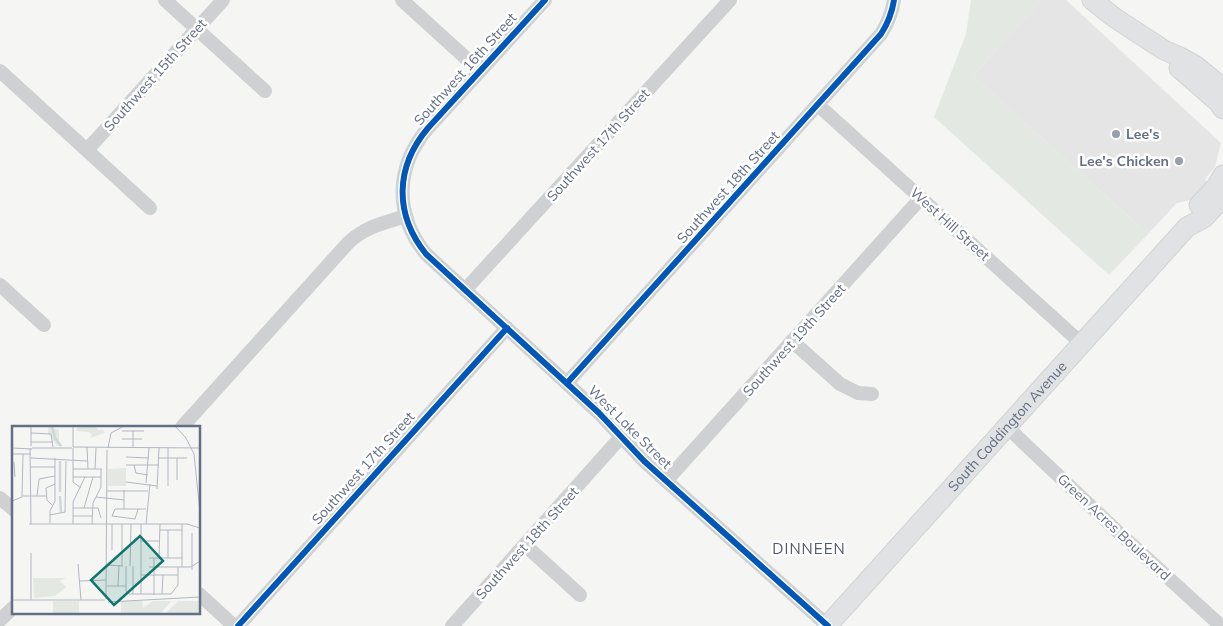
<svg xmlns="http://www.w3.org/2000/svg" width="1223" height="626" font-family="Mulish,sans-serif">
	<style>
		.built { fill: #e5e5e6 }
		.green { fill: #e3e8e2 }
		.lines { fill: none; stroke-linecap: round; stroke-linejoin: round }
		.major-casing { stroke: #d0d2d3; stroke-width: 21 }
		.minor { stroke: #cfd0d1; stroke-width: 14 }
		.major { stroke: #e1e2e3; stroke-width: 19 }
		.cycleway-casing { stroke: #fff; stroke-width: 9 }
		.cycleway { stroke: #0057b8; stroke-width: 6 }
		.poi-dot { fill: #979eac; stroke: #fff; stroke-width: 2 }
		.labels { text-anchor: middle; stroke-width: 5; stroke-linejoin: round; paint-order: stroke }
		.street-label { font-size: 14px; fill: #646f85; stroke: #fff }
		.poi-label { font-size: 14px; font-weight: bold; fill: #646f85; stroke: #fff; text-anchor: start }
		.neighbourhood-label { font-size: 15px; letter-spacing: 1px; fill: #525a6a; stroke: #fff }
		.inset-river { fill: none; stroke: #d0d6da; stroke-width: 2.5 }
		.inset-road { fill: none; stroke: #b2b7c1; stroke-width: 1 }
		.view { fill: #0f766e; fill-opacity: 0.15; stroke: #0f766e; stroke-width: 2.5 }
		.inset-edge { fill: none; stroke: #646f85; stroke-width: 2.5 }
	</style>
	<rect width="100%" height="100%" fill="#f5f5f4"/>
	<polygon class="built" points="1041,0 1066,0 1221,143 1215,167 1205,179 1207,182 1190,200 1177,203 1148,234 973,76"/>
	<polygon class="green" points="971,0 1041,0 973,76 1148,234 1109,275 934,117 966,34"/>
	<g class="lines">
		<g class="major-casing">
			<g id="major">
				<polyline points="1092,0 1115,18 1164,50 1180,57 1196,66 1223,88"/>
				<polyline points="1179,68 1218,102 1223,109"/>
				<polyline points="1199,205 1216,187 1223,175"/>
				<path id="s1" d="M 827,626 L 1187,227 L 1204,218 L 1223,197"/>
			</g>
		</g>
		<g class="minor">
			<polyline points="165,0 265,91"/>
			<polyline points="402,0 480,71"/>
			<path d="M 545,0 L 428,128 C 395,167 394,214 426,254 L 599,413 L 644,461 L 828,626"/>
			<polyline points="0,71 150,208"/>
			<polyline points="818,105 1081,343"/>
			<polyline points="87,150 223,0"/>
			<polyline points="0,285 44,325"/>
			<polyline points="465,290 730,0"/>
			<polyline points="792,341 840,384 858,393 872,394"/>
			<path d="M 567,383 L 881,34 C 888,23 892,13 894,0"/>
			<path d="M 182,427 L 348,243 C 365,227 383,223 406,216"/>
			<polyline points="1007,427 1117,531 1221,626"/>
			<polyline points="666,481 921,198"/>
			<polyline points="0,498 14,510"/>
			<polyline points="525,545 580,595"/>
			<polyline points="199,594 234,626"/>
			<polyline points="0,620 14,607"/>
			<polyline points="238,626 507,328"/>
			<polyline points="452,626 621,437"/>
		</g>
		<use href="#major" class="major"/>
		<g class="cycleway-casing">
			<g id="cycleway">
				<path d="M 545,0 L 428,128 C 395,167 394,214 426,254 L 599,413 L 644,461 L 828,626"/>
				<path d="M 567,383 L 881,34 C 888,23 892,13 894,0"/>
				<polyline points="238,626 507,328"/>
			</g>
		</g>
		<use href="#cycleway" class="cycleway"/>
	</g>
	<g class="poi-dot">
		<circle cx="1116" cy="134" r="5"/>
		<circle cx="1179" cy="161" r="5"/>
	</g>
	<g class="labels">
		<g class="street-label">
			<text transform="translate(465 69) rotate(-48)" y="5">Southwest 16th Street</text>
			<text transform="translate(155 75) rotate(-48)" y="5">Southwest 15th Street</text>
			<text transform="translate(598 145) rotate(-48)" y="5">Southwest 17th Street</text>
			<text transform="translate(728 187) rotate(-48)" y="5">Southwest 18th Street</text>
			<text transform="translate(950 224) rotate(42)" y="5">West Hill Street</text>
			<text transform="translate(794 340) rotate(-48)" y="5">Southwest 19th Street</text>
			<text dy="5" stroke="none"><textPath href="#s1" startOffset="269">South Coddington Avenue</textPath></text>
			<text transform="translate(630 427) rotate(45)" y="5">West Lake Street</text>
			<text transform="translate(363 468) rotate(-48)" y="5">Southwest 17th Street</text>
			<text transform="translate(1114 527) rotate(43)" y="5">Green Acres Boulevard</text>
			<text transform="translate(527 543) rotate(-48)" y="5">Southwest 18th Street</text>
		</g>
		<g class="poi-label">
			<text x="1126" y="139">Lee's</text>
			<text x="1169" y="166" text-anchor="end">Lee's Chicken</text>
		</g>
		<g class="neighbourhood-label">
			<text x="809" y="554">DINNEEN</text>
		</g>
	</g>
	<g transform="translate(12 426)">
		<rect width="188" height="188" fill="#f5f5f4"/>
		<path d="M 36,0 L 47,4 L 47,16 L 51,20 L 45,20 L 36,7 ZM 66,0 L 83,0 L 86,4 L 90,4 L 89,1 L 93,7 L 78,12 L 80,9 L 77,6 L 64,5 ZM 114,42 L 114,60 L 96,60 L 96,43 ZM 21,152 L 54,152 L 48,155 L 54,161 L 43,170 L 22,172 ZM 41,175 L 67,175 L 67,187 L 41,187 ZM 109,175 L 130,175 L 131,182 L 141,175 L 159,175 L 149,187 L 109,187 ZM 166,175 L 187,175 L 187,187 L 154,187 Z" fill="#e3e8e2"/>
		<path class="inset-river" d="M 40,0 L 43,12 L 49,20M 48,35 L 48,66M 48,70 L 49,86"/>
		<path class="inset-road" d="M 61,0 L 61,21M 163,0 L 174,12 L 182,28 L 188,86M 110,5 L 132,5M 19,7 L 39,8 L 41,21M 110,13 L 130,13M 19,16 L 41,16M 19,20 L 19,0M 61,21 L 188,22M 75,21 L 76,43M 0,22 L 20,23M 18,22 L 19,98M 20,22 L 60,22M 61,22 L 61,56 L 69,62M 96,22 L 99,7 L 112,0M 121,22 L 121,5M 0,28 L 19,28M 114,31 L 137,32M 19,32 L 75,35M 147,32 L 175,32M 2,36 L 3,51M 114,39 L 147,39M 122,39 L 124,47 L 136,49M 19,41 L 43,41M 61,43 L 90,43M 83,43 L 84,22M 61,51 L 89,51M 165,54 L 165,32M 114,56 L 145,60M 134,57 L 137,22M 156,60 L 156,22M 145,63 L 147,22M 112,64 L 112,83M 95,65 L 136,65M 11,70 L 34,70M 25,70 L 27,53 L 43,50M 84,71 L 112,74M 0,75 L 10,71 L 11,28M 41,80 L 35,74 L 34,62 L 43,58M 61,82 L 86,82 L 89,92M 72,82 L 81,51M 126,83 L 123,93 L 100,90 L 103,83 L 134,83M 38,89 L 53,86 L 54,35M 61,90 L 80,90M 38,97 L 38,85 L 43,75 L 43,32M 17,98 L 175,98 L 188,102M 61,98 L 61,76 L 73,51M 80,98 L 81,77 L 89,61 L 89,43M 100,98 L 100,124M 110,98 L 110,140M 134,98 L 138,58M 148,104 L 170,104M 180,107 L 180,144M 188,113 L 188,131M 128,115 L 148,115M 137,132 L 170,132M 147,132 L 148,98M 156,132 L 156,104M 66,138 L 69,174M 95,139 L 111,140M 114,140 L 114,165 L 117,168 L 159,168 L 166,159 L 166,141M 118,140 L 119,98M 137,141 L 179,141 L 188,135M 170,141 L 170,98M 129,149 L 166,149M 68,155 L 94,154M 95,160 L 114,160M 106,160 L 107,139M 121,168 L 121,140M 129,168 L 129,98M 150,168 L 151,149M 142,169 L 142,132M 94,173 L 95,24M 0,174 L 93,174M 19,174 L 19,127M 96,176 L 188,171"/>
		<path class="view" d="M 128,110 L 151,135 L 102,179 L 79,154 Z"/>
		<rect width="188" height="188" class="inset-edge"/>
	</g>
</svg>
